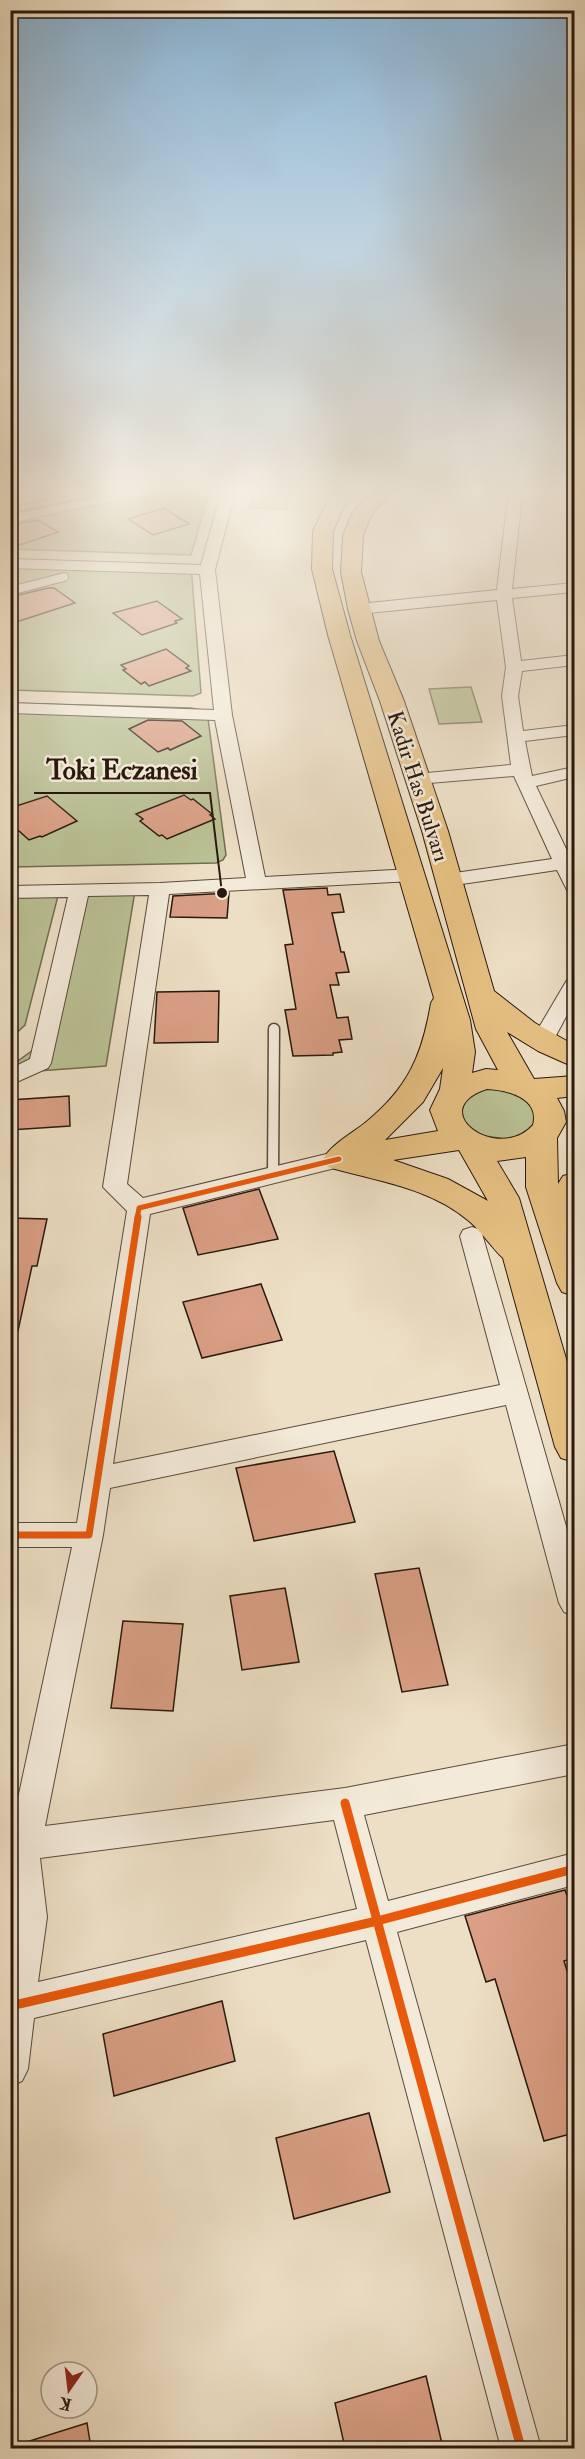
<svg xmlns="http://www.w3.org/2000/svg" width="585" height="2459" font-family="'IM FELL Double Pica',serif">
	<style>
		.green { fill: #b9c194; stroke: #716c51; stroke-width: 1.5 }
		.building { fill: #da9f85; stroke: #29180e; stroke-width: 1.5 }
		.lines { fill: none; stroke-linecap: round; stroke-linejoin: round }
		.lane-far1-casing { stroke: #5a4a3c; stroke-width: 10 }
		.lane-casing { stroke: #5a4a3c; stroke-width: 13 }
		.street-casing { stroke: #5a4a3c; stroke-width: 2 }
		.secondary-casing { stroke: #29180e; stroke-width: 2 }
		.highway-casing { stroke: #29180e; stroke-width: 2 }
		.lane-far1 { stroke: #f3ead9; stroke-width: 8 }
		.lane { stroke: #f3ead9; stroke-width: 10 }
		.street { fill: #f3ead9; fill-rule: evenodd }
		.secondary { fill: #f3ead9; fill-rule: evenodd }
		.highway { fill: #e6c082; fill-rule: evenodd }
		.cycleway-far2-casing { stroke: #f3ead9; stroke-width: 8 }
		.cycleway-far1-casing { stroke: #f3ead9; stroke-width: 10 }
		.cycleway-casing { stroke: #f3ead9; stroke-width: 13 }
		.cycleway-far2 { stroke: #e8590c; stroke-width: 5 }
		.cycleway-far1 { stroke: #e8590c; stroke-width: 7 }
		.cycleway { stroke: #e8590c; stroke-width: 9 }
		.labels { text-anchor: middle; stroke-width: 5; stroke-linejoin: round; paint-order: stroke }
		.far-street-label { font-size: 22px; fill: #29180e; stroke: #f3ead9 }
		.leader { fill: none; stroke: #29180e; stroke-width: 2 }
		.callout-dot { fill: #29180e; stroke: #f3ead9; stroke-width: 2 }
		.callout-label { font-size: 27px; text-anchor: middle; font-weight: bold; fill: #29180e; stroke: #f3ead9; stroke-width: 5; stroke-linejoin: round; paint-order: stroke }
	</style>
	<rect width="100%" height="100%" fill="#eddfc5"/>
	<filter id="stains"><feTurbulence type="fractalNoise" baseFrequency=".00333" numOctaves="4"/><feColorMatrix values="0 0 0 0 .2 0 0 0 0 .09 0 0 0 0 .02 0 0 0 .5 -.17"/></filter>
	<radialGradient id="worn" r=".72"><stop offset=".6" stop-color="#630" stop-opacity="0"/><stop offset="1" stop-color="#630" stop-opacity=".3"/></radialGradient>
	<g class="green">
		<polygon points="131,489 210,489 191,555 11,549 10,513"/>
		<polygon points="252,489 289,489 286,509 250,508"/>
		<polygon points="11,559 191,565 201,693 193,696 11,690"/>
		<polygon points="471,687 482,722 439,724 429,689"/>
		<polygon points="11,703 191,708 207,711 226,855 223,860 216,863 11,867"/>
		<polygon points="136,885 106,1066 11,1073 11,1066 33,1050 88,886"/>
		<polygon points="11,886 60,888 25,1025 11,1038"/>
		<polygon points="488,1086 526,1095 539,1120 516,1141 468,1133 458,1101"/>
	</g>
	<g class="building">
		<polygon points="164,508 189,524 153,535 128,519"/>
		<polygon points="38,520 58,532 20,545 10,538 10,525"/>
		<polygon points="48,588 54,588 75,603 10,624 10,597"/>
		<polygon points="157,601 182,619 175,621 177,623 142,635 113,613"/>
		<polygon points="166,649 189,666 186,668 191,671 149,686 145,682 141,684 123,670 126,669 121,665"/>
		<polygon points="148,720 182,721 201,736 170,750 168,748 158,752 129,729"/>
		<polygon points="184,795 191,800 193,799 212,814 210,815 215,819 167,839 162,835 159,836 140,821 143,819 136,814"/>
		<polygon points="47,796 77,821 42,837 40,836 29,840 10,823 10,808"/>
		<polygon points="327,888 328,895 340,894 344,912 332,913 341,952 344,952 349,972 336,973 339,985 330,985 337,1018 348,1017 352,1039 339,1040 342,1052 333,1053 333,1055 293,1056 285,1010 296,1009 285,945 293,944 283,890"/>
		<polygon points="229,893 227,918 170,917 173,896"/>
		<polygon points="219,991 218,1042 154,1043 157,992"/>
		<polygon points="69,1096 70,1126 10,1130 10,1100"/>
		<polygon points="259,1189 278,1239 198,1255 183,1208"/>
		<polygon points="10,1218 47,1219 37,1266 32,1266 18,1331 10,1330"/>
		<polygon points="261,1284 282,1340 202,1358 183,1302"/>
		<polygon points="334,1451 355,1522 254,1541 236,1468"/>
		<polygon points="419,1568 448,1685 402,1692 375,1574"/>
		<polygon points="285,1588 299,1662 242,1670 230,1596"/>
		<polygon points="123,1621 183,1624 173,1711 111,1708"/>
		<polygon points="565,1890 574,1915 574,1958 564,1961 574,1993 574,2133 544,2141 495,1979 486,1982 465,1916"/>
		<polygon points="222,2001 235,2061 114,2096 103,2034"/>
		<polygon points="369,2113 390,2192 294,2219 276,2138"/>
		<polygon points="426,2376 443,2448 345,2448 335,2403"/>
		<polygon points="87,2423 91,2448 21,2448 20,2444"/>
	</g>
	<g class="lines">
		<g class="lane-far1-casing">
			<polyline id="lane-far1" points="10,591 64,577"/>
		</g>
		<g class="lane-casing">
			<polyline id="lane" points="273,1175 274,1029"/>
		</g>
		<g class="street-casing">
			<g id="street">
				<polygon points="138,489 172,489 165,493 83,507 10,523 10,515"/>
				<path d="M 215,489 L 229,489 L 234,496 L 215,570 L 232,715 L 265,877 L 412,869 L 419,871 L 422,875 L 419,879 L 412,881 L 169,894 L 127,1184 L 143,1198 L 339,1151 L 347,1153 L 351,1159 L 347,1165 L 339,1167 L 150,1214 L 113,1464 L 500,1385 L 460,1236 L 463,1230 L 472,1227 L 481,1230 L 574,1554 L 574,1616 L 564,1612 L 559,1603 L 506,1405 L 110,1488 L 103,1535 L 45,1826 L 345,1788 L 574,1744 L 574,1774 L 364,1815 L 388,1901 L 574,1853 L 574,1885 L 397,1932 L 541,2448 L 501,2448 L 366,1940 L 34,2018 L 28,2069 L 22,2081 L 10,2086 L 10,1938 L 13,1917 L 10,1889 L 10,1836 L 72,1547 L 10,1547 L 10,1523 L 77,1523 L 127,1211 L 103,1187 L 149,895 L 88,896 L 51,1063 L 48,1068 L 10,1085 L 10,1069 L 30,1059 L 68,897 L 10,898 L 10,886 L 160,883 L 246,878 L 215,720 L 10,713 L 10,703 L 214,710 L 200,574 L 10,568 L 10,559 L 201,565 L 220,496 ZM 334,1820 L 357,1909 L 38,1982 L 47,1917 L 40,1858 Z"/>
				<polygon points="511,489 525,489 522,497 512,589 574,583 574,592 512,598 521,661 574,655 574,665 522,671 518,696 523,731 574,725 574,735 525,741 532,776 574,767 574,777 536,786 570,857 574,856 574,892 567,890 557,870 448,886 441,884 438,880 441,876 448,874 552,859 514,776 417,784 411,783 408,779 411,775 417,774 511,765 502,696 506,667 497,600 359,614 351,609 359,604 497,590 508,497"/>
				<polygon points="574,978 574,1002 553,1041 550,1046 542,1048 534,1046 531,1041 564,985 567,980"/>
			</g>
		</g>
		<g class="secondary-casing">
			<polygon id="secondary" points="36,489 78,489 76,493 69,495 10,506 10,494"/>
		</g>
		<g class="highway-casing">
			<path id="highway" d="M 333,489 L 352,489 L 333,531 L 332,569 L 350,635 L 470,1020 L 475,1052 L 472,1073 L 486,1069 L 498,1070 L 476,1029 L 422,831 L 380,701 L 357,641 L 348,609 L 341,572 L 343,536 L 352,514 L 373,489 L 393,489 L 371,516 L 363,536 L 361,572 L 379,641 L 404,701 L 448,831 L 494,991 L 535,1023 L 574,1045 L 574,1067 L 538,1051 L 507,1032 L 534,1079 L 574,1076 L 574,1096 L 557,1098 L 564,1111 L 566,1122 L 557,1138 L 558,1184 L 563,1176 L 574,1173 L 574,1296 L 562,1292 L 557,1283 L 526,1187 L 526,1157 L 497,1161 L 519,1198 L 574,1386 L 574,1462 L 561,1458 L 555,1447 L 503,1258 C 491,1247 482,1232 469,1221 C 429,1187 376,1181 328,1167 L 323,1159 C 332,1144 351,1134 365,1123 C 408,1088 422,1056 431,1003 L 434,998 L 328,635 L 312,569 L 313,531 ZM 443,1068 L 440,1089 L 430,1110 L 438,1131 L 385,1140 L 423,1102 ZM 487,1089 C 507,1090 540,1098 533,1125 C 498,1164 423,1110 487,1089 ZM 459,1150 L 488,1201 L 448,1179 L 393,1160 Z"/>
		</g>
		<use href="#lane-far1" class="lane-far1"/>
		<use href="#lane" class="lane"/>
		<use href="#street" class="street"/>
		<use href="#secondary" class="secondary"/>
		<use href="#highway" class="highway"/>
		<g class="cycleway-far2-casing">
			<polyline id="cycleway-far2" points="137,1219 139,1208 339,1159"/>
		</g>
		<g class="cycleway-far1-casing">
			<polyline id="cycleway-far1" points="10,1535 89,1535 138,1217"/>
		</g>
		<g class="cycleway-casing">
			<g id="cycleway">
				<polyline points="345,1803 521,2448"/>
				<polyline points="19,2004 377,1921 574,1869"/>
			</g>
		</g>
		<use href="#cycleway-far2" class="cycleway-far2"/>
		<use href="#cycleway-far1" class="cycleway-far1"/>
		<use href="#cycleway" class="cycleway"/>
	</g>
	<linearGradient id="sky" x2="0" y2="1"><stop stop-color="#8ab6d8"/><stop offset="0.59" stop-color="#f7f1e5"/><stop offset="1" stop-color="#f7f1e5" stop-opacity="0"/></linearGradient>
	<rect width="585" height="834" fill="url(#sky)"/>
	<g class="labels">
		<g class="far-street-label">
			<text transform="translate(419 786) rotate(72)" y="8">Kadir Has Bulvarı</text>
		</g>
	</g>
	<path class="leader" d="M222 893L210 793H34"/>
	<circle class="callout-dot" cx="222" cy="893" r="6"/>
	<g class="callout-label">
		<text x="122" y="779">Toki Eczanesi</text>
	</g>
	<rect width="585" height="2459" fill="none" stroke="#eddfc5" stroke-width="36"/>
	<rect x="12" y="12" width="561" height="2435" fill="none" stroke="#29180e" stroke-width="3"/>
	<rect x="18" y="18" width="549" height="2423" fill="none" stroke="#29180e" stroke-width="1.5"/>
	<g transform="translate(69 2390) rotate(194)"><circle r="28" fill="#f3ead9" stroke="#a29688" stroke-width="1.5"/>
	<path d="M0-4.5L10 22L0 15L-10 22Z" fill="#8f2418"/>
	<text y="-9" font-size="16" font-weight="bold" text-anchor="middle" fill="#29180e">K</text>
	</g>
	<rect width="100%" height="100%" filter="url(#stains)"/>
	<rect width="100%" height="100%" fill="url(#worn)"/>
</svg>
